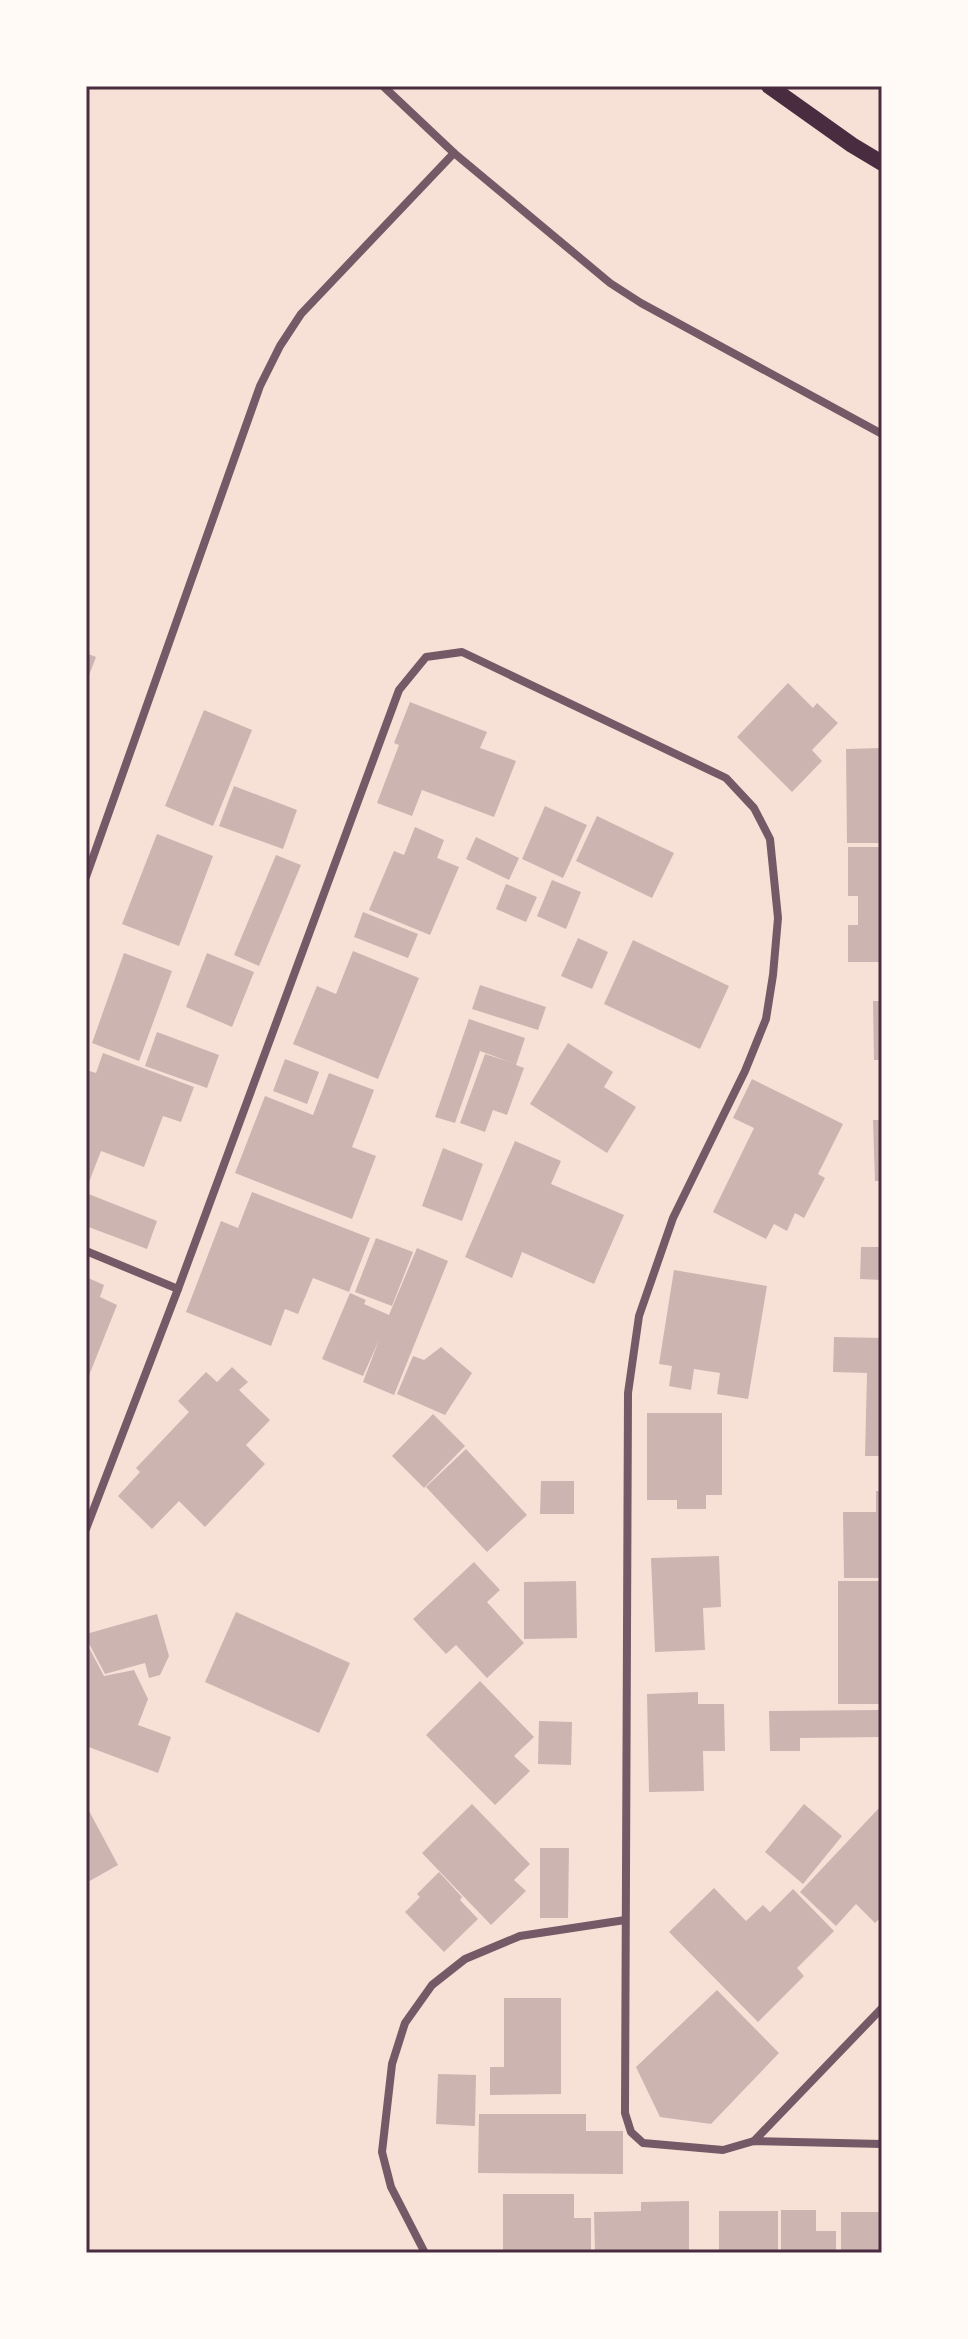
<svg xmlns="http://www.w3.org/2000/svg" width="968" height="2339" font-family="'Fira Sans Condensed',sans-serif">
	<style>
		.building { fill: #ccb4b1 }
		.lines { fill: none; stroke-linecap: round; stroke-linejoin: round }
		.minor { stroke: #755966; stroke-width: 8 }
		.secondary { stroke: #4a2c40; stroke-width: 16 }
		.neatline { fill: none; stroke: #4a2c40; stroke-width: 3 }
	</style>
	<rect width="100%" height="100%" fill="#f7e1d7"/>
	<g class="building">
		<polygon points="86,653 96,657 86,683"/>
		<polygon points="788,683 813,708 817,703 838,723 812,750 822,761 792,792 737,737"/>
		<polygon points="410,702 487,732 480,748 516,761 494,817 422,790 412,816 377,803 399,745 394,743"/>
		<polygon points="204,710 252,730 213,826 165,806"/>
		<polygon points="882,748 882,843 847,843 846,749"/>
		<polygon points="234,786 297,810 283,849 219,826"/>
		<polygon points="545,806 587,825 563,878 522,859"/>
		<polygon points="597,816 674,853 652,898 576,861"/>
		<polygon points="415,827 444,840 437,858 459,867 430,935 369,910 394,851 404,855"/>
		<polygon points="157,834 213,856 179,946 122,924"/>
		<polygon points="476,837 519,858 509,880 466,859"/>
		<polygon points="848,847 882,847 882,962 848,962 848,925 858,925 858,896 848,896"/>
		<polygon points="276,855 301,865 259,966 234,955"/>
		<polygon points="552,880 581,892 566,929 537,916"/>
		<polygon points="506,884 537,897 526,922 496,909"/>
		<polygon points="363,912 418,934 408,958 354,937"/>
		<polygon points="578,938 608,952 592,989 561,976"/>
		<polygon points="633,940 729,986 700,1049 604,1004"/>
		<polygon points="353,951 419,978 378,1079 293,1044 317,986 336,994"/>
		<polygon points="124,953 172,971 139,1061 92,1043"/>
		<polygon points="207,953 254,972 232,1027 186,1007"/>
		<polygon points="480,985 546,1007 538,1030 472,1009"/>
		<polygon points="873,1001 882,1001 882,1060 874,1060"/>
		<polygon points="469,1019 525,1038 516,1065 524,1068 507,1115 493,1110 485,1132 460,1123 485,1054 513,1063 480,1051 455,1123 435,1117"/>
		<polygon points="157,1032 219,1055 207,1088 145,1066"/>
		<polygon points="568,1043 613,1072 604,1087 636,1107 607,1153 530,1104"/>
		<polygon points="103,1053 194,1087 181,1122 163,1116 144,1167 101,1151 89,1182 86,1181 86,1070 96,1073"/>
		<polygon points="285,1059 319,1072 307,1104 273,1091"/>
		<polygon points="329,1073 374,1090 352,1147 376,1156 352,1219 235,1173 265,1096 313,1115"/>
		<polygon points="752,1079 843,1124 818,1174 825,1178 804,1218 795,1213 787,1231 774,1224 766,1239 713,1212 754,1128 733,1118"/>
		<polygon points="873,1120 882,1120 882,1181 875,1181"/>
		<polygon points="515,1141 561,1161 551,1184 624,1215 594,1284 522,1252 512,1278 465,1257"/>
		<polygon points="443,1148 483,1164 462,1221 422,1206"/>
		<polygon points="252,1192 370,1238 349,1292 313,1278 298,1314 285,1309 271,1346 186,1312 221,1221 238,1228"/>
		<polygon points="86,1193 157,1221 147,1249 86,1226"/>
		<polygon points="376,1238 413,1252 392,1306 355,1292"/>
		<polygon points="861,1247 882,1247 882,1280 860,1279"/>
		<polygon points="417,1248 448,1261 394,1395 363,1382 379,1340 363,1376 322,1359 350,1293 366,1300 364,1304 389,1315"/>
		<polygon points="674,1270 767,1286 748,1399 717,1394 720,1373 694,1369 691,1390 669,1386 672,1366 659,1364"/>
		<polygon points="86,1277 104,1285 100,1297 117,1305 86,1383"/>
		<polygon points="834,1337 882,1338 882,1456 865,1456 867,1373 833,1372"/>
		<polygon points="441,1347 472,1373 445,1415 397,1394 413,1356 424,1360"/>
		<polygon points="232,1367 248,1382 239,1390 270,1420 246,1445 265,1464 205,1527 179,1501 152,1529 118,1496 140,1472 136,1468 189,1412 178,1401 206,1372 217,1382"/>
		<polygon points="647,1413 722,1413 722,1495 706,1495 706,1509 677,1509 677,1500 647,1500"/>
		<polygon points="433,1414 465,1446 424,1488 392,1456"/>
		<polygon points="466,1449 527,1515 487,1552 426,1487"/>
		<polygon points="541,1481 574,1481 574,1514 540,1514"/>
		<polygon points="876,1491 882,1491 882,1578 844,1578 843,1512 876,1512"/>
		<polygon points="719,1556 721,1607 703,1608 705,1650 655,1652 651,1558"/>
		<polygon points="474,1562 500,1590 487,1602 524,1643 487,1678 456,1645 446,1654 413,1619"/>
		<polygon points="576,1581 577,1638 524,1639 524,1582"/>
		<rect x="838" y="1581" width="44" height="123"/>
		<polygon points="236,1612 350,1663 319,1733 205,1682"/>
		<polygon points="157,1614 169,1656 160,1675 149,1678 145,1663 105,1674 86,1638 86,1634"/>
		<polygon points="86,1642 104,1676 134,1670 148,1699 138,1725 171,1737 158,1773 86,1746"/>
		<polygon points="480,1681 534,1737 514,1756 530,1771 495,1805 426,1735"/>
		<polygon points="698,1692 698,1704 724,1704 725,1751 703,1751 704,1791 649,1792 647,1694"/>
		<polygon points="882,1710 882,1737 800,1738 800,1751 770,1751 769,1711"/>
		<polygon points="539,1721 572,1722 571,1765 538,1764"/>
		<polygon points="472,1804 530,1864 514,1880 526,1891 491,1925 422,1853"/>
		<polygon points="804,1804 842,1836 803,1884 765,1852"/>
		<polygon points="879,1808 882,1811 882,1916 875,1923 856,1904 836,1926 800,1892"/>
		<polygon points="88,1809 118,1865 86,1883 86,1810"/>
		<polygon points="540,1848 569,1848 568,1918 540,1918"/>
		<polygon points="439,1872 462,1897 460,1900 478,1919 444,1952 405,1912 420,1897 417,1894"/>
		<polygon points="714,1888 746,1921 763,1905 770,1912 793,1889 834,1931 797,1968 804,1976 758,2022 669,1932"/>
		<polygon points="717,1990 779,2053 711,2124 660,2117 636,2067"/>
		<polygon points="504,1998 561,1998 561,2094 490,2095 490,2067 504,2067"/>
		<polygon points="438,2074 476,2075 475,2126 436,2124"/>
		<polygon points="479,2114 586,2114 586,2131 623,2131 623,2174 478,2173"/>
		<polygon points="503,2194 574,2194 574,2218 591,2218 591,2253 503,2253"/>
		<polygon points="689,2201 689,2253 595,2253 594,2212 641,2211 641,2202"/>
		<polygon points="781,2210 816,2210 816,2231 836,2231 836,2253 781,2253"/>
		<rect x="719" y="2211" width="59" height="42"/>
		<rect x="841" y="2212" width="41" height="41"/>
	</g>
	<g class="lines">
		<g class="minor">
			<polyline points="383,86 454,153 610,283 641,303 882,434"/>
			<polyline points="86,877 260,386 280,346 301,314 454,153"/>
			<polyline points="86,1251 178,1289"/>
			<polyline points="86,1529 178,1289 399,690 426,657 462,652 726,778 754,808 770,839 778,918 773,975 766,1019 745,1071 673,1218 639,1316 628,1393 625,2113 631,2132 643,2143 723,2150 754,2141 882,2144"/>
			<polyline points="754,2141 882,2008"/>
			<polyline points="425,2253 391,2187 382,2152 392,2064 405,2023 432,1985 465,1959 520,1936 625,1920"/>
		</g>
		<polyline class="secondary" points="769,86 852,145 882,163"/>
	</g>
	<rect width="968" height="2339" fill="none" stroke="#fffaf5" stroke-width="176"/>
	<rect x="88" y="88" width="792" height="2163" class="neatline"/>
</svg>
